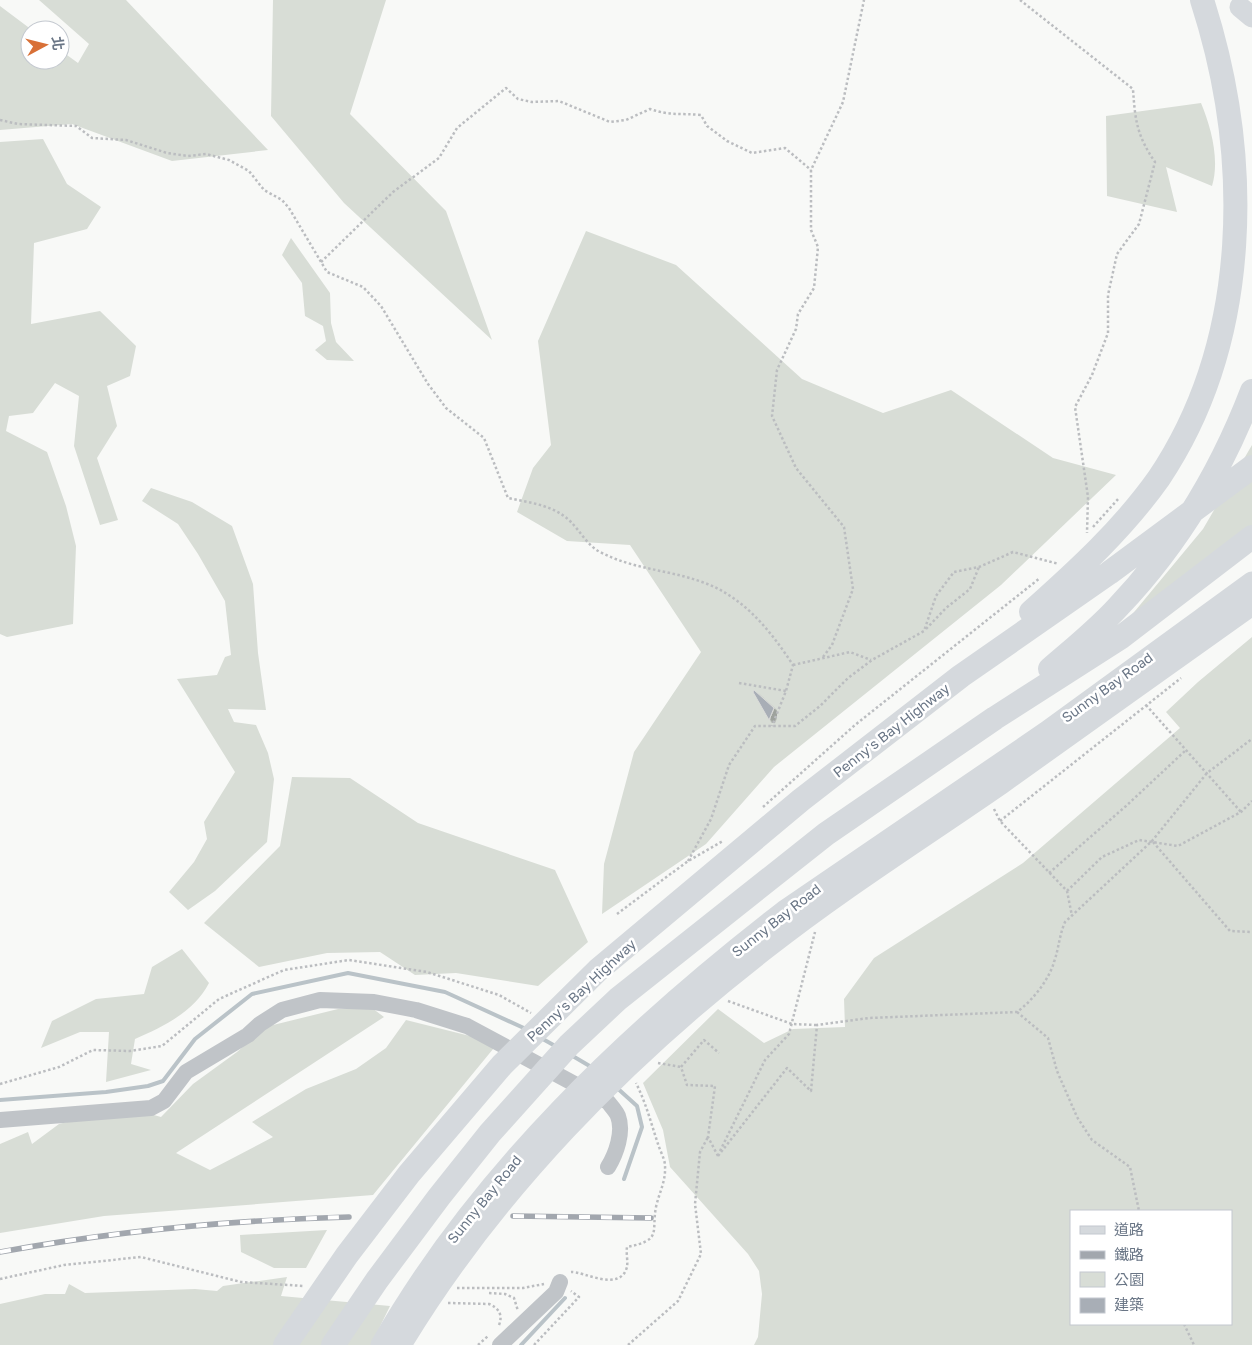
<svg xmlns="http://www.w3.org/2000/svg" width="1252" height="1345" viewBox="0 0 1252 1345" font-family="'Golos Text','Noto Sans TC',sans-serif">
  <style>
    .green { fill: #d8ddd6; fill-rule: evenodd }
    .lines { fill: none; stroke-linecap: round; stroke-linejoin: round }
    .stream { stroke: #bac3c8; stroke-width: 4 }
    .building { fill: #a8aeb6; stroke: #dadbd9; filter: url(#shadow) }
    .path { stroke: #bbbdc0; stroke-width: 2.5; stroke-dasharray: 2.5 2.5; stroke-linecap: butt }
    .minor { stroke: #c0c4c8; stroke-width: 16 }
    .major { stroke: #d5d9dd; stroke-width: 21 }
    .highway { stroke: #d5d9dd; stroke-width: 24 }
    .rail-casing { stroke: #a2a7ae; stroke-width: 5.5 }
    .rail { stroke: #fff; stroke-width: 4; stroke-dasharray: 11; stroke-linecap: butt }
    .labels { text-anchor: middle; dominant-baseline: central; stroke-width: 5; stroke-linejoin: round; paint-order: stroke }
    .street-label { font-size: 14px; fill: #6a7686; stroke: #fff }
  </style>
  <defs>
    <filter id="shadow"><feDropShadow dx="4.5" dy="4.5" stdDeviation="0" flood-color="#0004"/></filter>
  </defs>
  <rect width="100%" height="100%" fill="#f8f9f7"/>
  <path class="green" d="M 39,0 L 126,0 L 268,150 L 172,161 L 72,124 L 0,130 L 0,6 L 32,30 L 30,30 L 30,60 L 60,60 L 60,50 L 78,63 L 89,44 Z
    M 273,0 L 386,0 L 350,114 L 446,211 L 492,340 L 344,203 L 271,116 Z
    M 1201,103 C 1211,127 1220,160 1212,186 L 1166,167 L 1177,212 L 1107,196 L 1106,116 Z
    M 43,139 L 67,184 L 101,207 L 87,229 L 34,243 L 31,324 L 100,311 L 136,346 L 130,376 L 107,386 L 117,426 L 97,458 L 118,520 L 100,525 L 74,446 L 79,396 L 55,383 L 33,413 L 9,416 L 6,431 L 47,452 L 66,506 L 76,546 L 73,624 L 7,637 L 0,634 L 0,142 Z
    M 586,231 L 676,265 L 802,379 L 883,413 L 951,390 L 1053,458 L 1116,475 L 1001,585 L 774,767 L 706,844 L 602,914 L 604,864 L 634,752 L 701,652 L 630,545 L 567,541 L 517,512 L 533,468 L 551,445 L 538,341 Z
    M 291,238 L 330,293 L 331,323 L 336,342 L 354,361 L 327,360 L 315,350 L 326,341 L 323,326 L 305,316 L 302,283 L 282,255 Z
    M 1252,445 L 1252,526 L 1130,617 L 1203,529 Z
    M 151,488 L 192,502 L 232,526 L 253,584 L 258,653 L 266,710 L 228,709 L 234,722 L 256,725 L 268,753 L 274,779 L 267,842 L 215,891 L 188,910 L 169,892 L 194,862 L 207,839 L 204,822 L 235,772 L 177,679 L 217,675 L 225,657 L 231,655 L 225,601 L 198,554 L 178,524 L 142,501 Z
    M 1252,637 L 1252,1345 L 754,1345 L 758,1337 L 762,1294 L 759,1271 L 748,1254 L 670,1167 L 663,1130 L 643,1083 L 718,1009 L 764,1043 L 793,1029 L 845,1027 L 844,999 L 874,958 L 1023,863 L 1180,728 L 1166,712 L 1198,682 ZM 1231,1211 L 1231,1324 L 1071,1324 L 1071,1211 Z
    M 292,777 L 350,778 L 418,823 L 555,870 L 588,942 L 538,986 L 456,973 L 415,975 L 380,952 L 327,953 L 259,967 L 204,923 L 280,846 Z
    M 182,949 L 209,983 C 195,1011 163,1027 135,1039 L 131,1064 L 151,1070 L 106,1082 L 109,1032 L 80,1032 L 41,1048 L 52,1021 L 96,999 L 144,994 L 152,967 Z
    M 372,1008 L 384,1017 L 176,1153 L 210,1170 L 273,1137 L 252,1122 L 306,1089 L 356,1069 L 386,1048 L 406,1020 L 498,1043 L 373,1195 L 104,1216 L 0,1233 L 0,1144 L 28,1132 L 32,1144 L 59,1124 L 91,1116 L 143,1112 L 161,1117 L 193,1084 L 237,1052 L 265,1027 L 338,1009 Z
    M 327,1230 L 306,1268 L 274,1268 L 241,1252 L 240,1235 Z
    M 287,1277 L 281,1296 L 390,1306 L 371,1345 L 0,1345 L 0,1304 L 45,1294 L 65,1294 L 69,1284 L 85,1293 L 195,1289 L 217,1291 L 223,1286 Z"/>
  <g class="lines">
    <path class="stream" d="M 541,1038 L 557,1047
      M 571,1055 L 593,1068
      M 616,1087 L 637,1106 L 642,1127 L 624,1179
      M 0,1100 L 106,1092 L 148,1086 L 163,1081 L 195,1039 L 252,994 L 348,973 L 445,992 L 526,1029
      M 521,1345 L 565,1298"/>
  </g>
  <path class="building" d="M 754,690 L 774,708 L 769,720 L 753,692 Z"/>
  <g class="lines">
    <path class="path" d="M 1020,0 L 1133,89 C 1135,120 1137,136 1155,162 L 1139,224 L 1117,254 L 1108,295 L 1108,333 L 1092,375 L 1075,407 L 1088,497 L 1087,533
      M 0,120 L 18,124 L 76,126 L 92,138 L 126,140 L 167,153 L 188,156 L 206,154 L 229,160 L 249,171 L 264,190 L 282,200 L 289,208 L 327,272 L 363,287 L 381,306 L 428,384 L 446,408 L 484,438 L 508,498 C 531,503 554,505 571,522 C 580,531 588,546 600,552 C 635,570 666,569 702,582 C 743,596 770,630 793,665 L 786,691 L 772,726
      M 321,262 L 393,192 L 439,158 L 457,128 L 506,88 L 518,99 L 532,102 L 559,101 L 610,122 L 626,120 L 650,109 C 670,116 681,113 701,115 L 707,126 L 727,141 L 752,153 L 785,148 L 811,170
      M 1093,527 L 1119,498
      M 926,629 L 946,608 L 970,589 L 979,567
      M 823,657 L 832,645 L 853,589 L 844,527 L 796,468 L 772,416 L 777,370 L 796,329 L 798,314 L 814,288 L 818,247 L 811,230 L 811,170 L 843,102 L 864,0
      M 793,665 L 850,652 L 871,660
      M 739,683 L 786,691
      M 1146,705 L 1241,812
      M 763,807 L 855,725 L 1040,578
      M 994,809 L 1000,821 L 1067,891 L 1072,916
      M 1000,821 L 1181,678
      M 1153,842 L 1230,931 L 1252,932
      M 688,861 L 711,819 L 729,765 L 755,726 L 795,726 L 820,706 L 848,678 L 872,660 L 924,631 L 936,596 L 954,572 L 979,567 L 1013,552 L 1059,564
      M 1049,873 L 1126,806 L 1186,750
      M 1067,891 L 1102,857 L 1139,840 L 1178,846 L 1241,812 L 1252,801
      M 617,914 L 688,861 L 723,841
      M 728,1001 L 792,1024 L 817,1025
      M 1017,1012 L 1048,1038 L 1057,1071 L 1077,1117 L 1092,1140 L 1130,1167 L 1139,1211
      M 658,1063 L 681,1067
      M 0,1084 L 59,1067 L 93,1050 L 130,1051 L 162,1046 L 219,999 L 284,970 L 349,960 L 427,972 L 499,995 L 531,1013
      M 720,1151 L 765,1060 L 789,1034 L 815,932
      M 718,1156 L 787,1068 L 811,1091 L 817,1025 L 869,1018 L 1017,1012 C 1032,1001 1049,980 1054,962 C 1059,948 1059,936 1065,922 L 1152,841 L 1207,773 L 1252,739
      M 718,1156 L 708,1137 L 715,1086 L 687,1085 L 681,1067 L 704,1040 L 719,1053
      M 571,1272 C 583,1271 620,1293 627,1267 C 628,1261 626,1253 627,1247 C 663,1240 651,1232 656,1207 C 659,1193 666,1181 665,1166 C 665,1159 660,1151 658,1144 C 651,1123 646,1103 636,1083
      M 0,1279 L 64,1265 L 141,1257 L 241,1282 L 304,1286
      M 457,1288 L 523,1288 L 544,1284
      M 489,1293 L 505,1294 L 514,1298 L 518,1311
      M 448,1303 L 489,1304 C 499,1308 503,1315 499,1325
      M 1184,1324 L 1194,1345
      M 478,1345 L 488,1336
      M 534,1345 L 579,1297 L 571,1291
      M 628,1345 L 678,1301 L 701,1254 L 695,1204 L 700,1152 L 708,1137"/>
    <path class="minor" d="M 0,1120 L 151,1108 L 164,1101 L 186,1072 L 248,1035 L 260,1024 L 282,1010 L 320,1000 L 374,1002 L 416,1010 L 467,1026 L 608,1102 C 611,1106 616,1111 618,1116 C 624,1132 616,1154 608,1167
      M 500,1345 L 556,1292 L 560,1282"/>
    <path class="major" d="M 1240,7 L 1252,17
      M 381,1345 C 479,1173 629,1031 784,911 L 1046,732 L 1252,582
      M 401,1345 C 494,1191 626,1057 767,948 C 842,889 923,838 1001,784 C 1085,725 1168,664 1252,605"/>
    <path class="highway" d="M 1031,612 C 1077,571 1123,529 1159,478 C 1252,339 1252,155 1202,0
      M 1050,669 C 1073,649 1097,630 1118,607 C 1178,544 1221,472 1252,391
      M 285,1345 L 347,1255 L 409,1174 L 502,1065 L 598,970 L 801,800 L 961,676 L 1109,573 L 1252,467
      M 333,1345 L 377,1280 L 439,1197 L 490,1133 L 569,1045 L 618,999 L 826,834 L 995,718 L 1120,638 L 1252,537"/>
    <g class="rail-casing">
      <path id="rail" d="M 513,1216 L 651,1218
        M 0,1252 C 116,1231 231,1220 349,1217"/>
    </g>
    <use href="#rail" class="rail"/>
  </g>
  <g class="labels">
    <g class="street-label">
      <text transform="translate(1107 687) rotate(-36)">Sunny Bay Road</text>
      <text transform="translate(891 730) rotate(-38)">Penny's Bay Highway</text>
      <text transform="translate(776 920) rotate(-38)">Sunny Bay Road</text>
      <text transform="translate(581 990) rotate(-43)">Penny's Bay Highway</text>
      <text transform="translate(484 1199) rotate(-51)">Sunny Bay Road</text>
    </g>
  </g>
  <rect x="1070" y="1210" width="162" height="115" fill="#ffffff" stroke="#c3c8cf"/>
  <rect x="1080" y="1226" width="25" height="8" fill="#d5d9dd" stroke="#c3c8cf"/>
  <text x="1114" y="1235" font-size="15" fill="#6a7686">道路</text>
  <rect x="1080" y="1251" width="25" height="8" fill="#a2a7ae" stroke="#c3c8cf"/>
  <text x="1114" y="1260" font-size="15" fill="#6a7686">鐵路</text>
  <rect x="1080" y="1272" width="25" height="15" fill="#d8ddd6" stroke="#c3c8cf"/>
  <text x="1114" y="1285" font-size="15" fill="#6a7686">公園</text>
  <rect x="1080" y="1298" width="25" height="15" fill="#a8aeb6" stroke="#c3c8cf"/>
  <text x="1114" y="1310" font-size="15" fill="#6a7686">建築</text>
  <g transform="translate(45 45) rotate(83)"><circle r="24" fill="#ffffff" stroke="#c3c8cf"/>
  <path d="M0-4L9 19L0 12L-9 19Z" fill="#d87037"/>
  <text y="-8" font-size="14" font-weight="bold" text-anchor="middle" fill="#6a7686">北</text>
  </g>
</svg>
